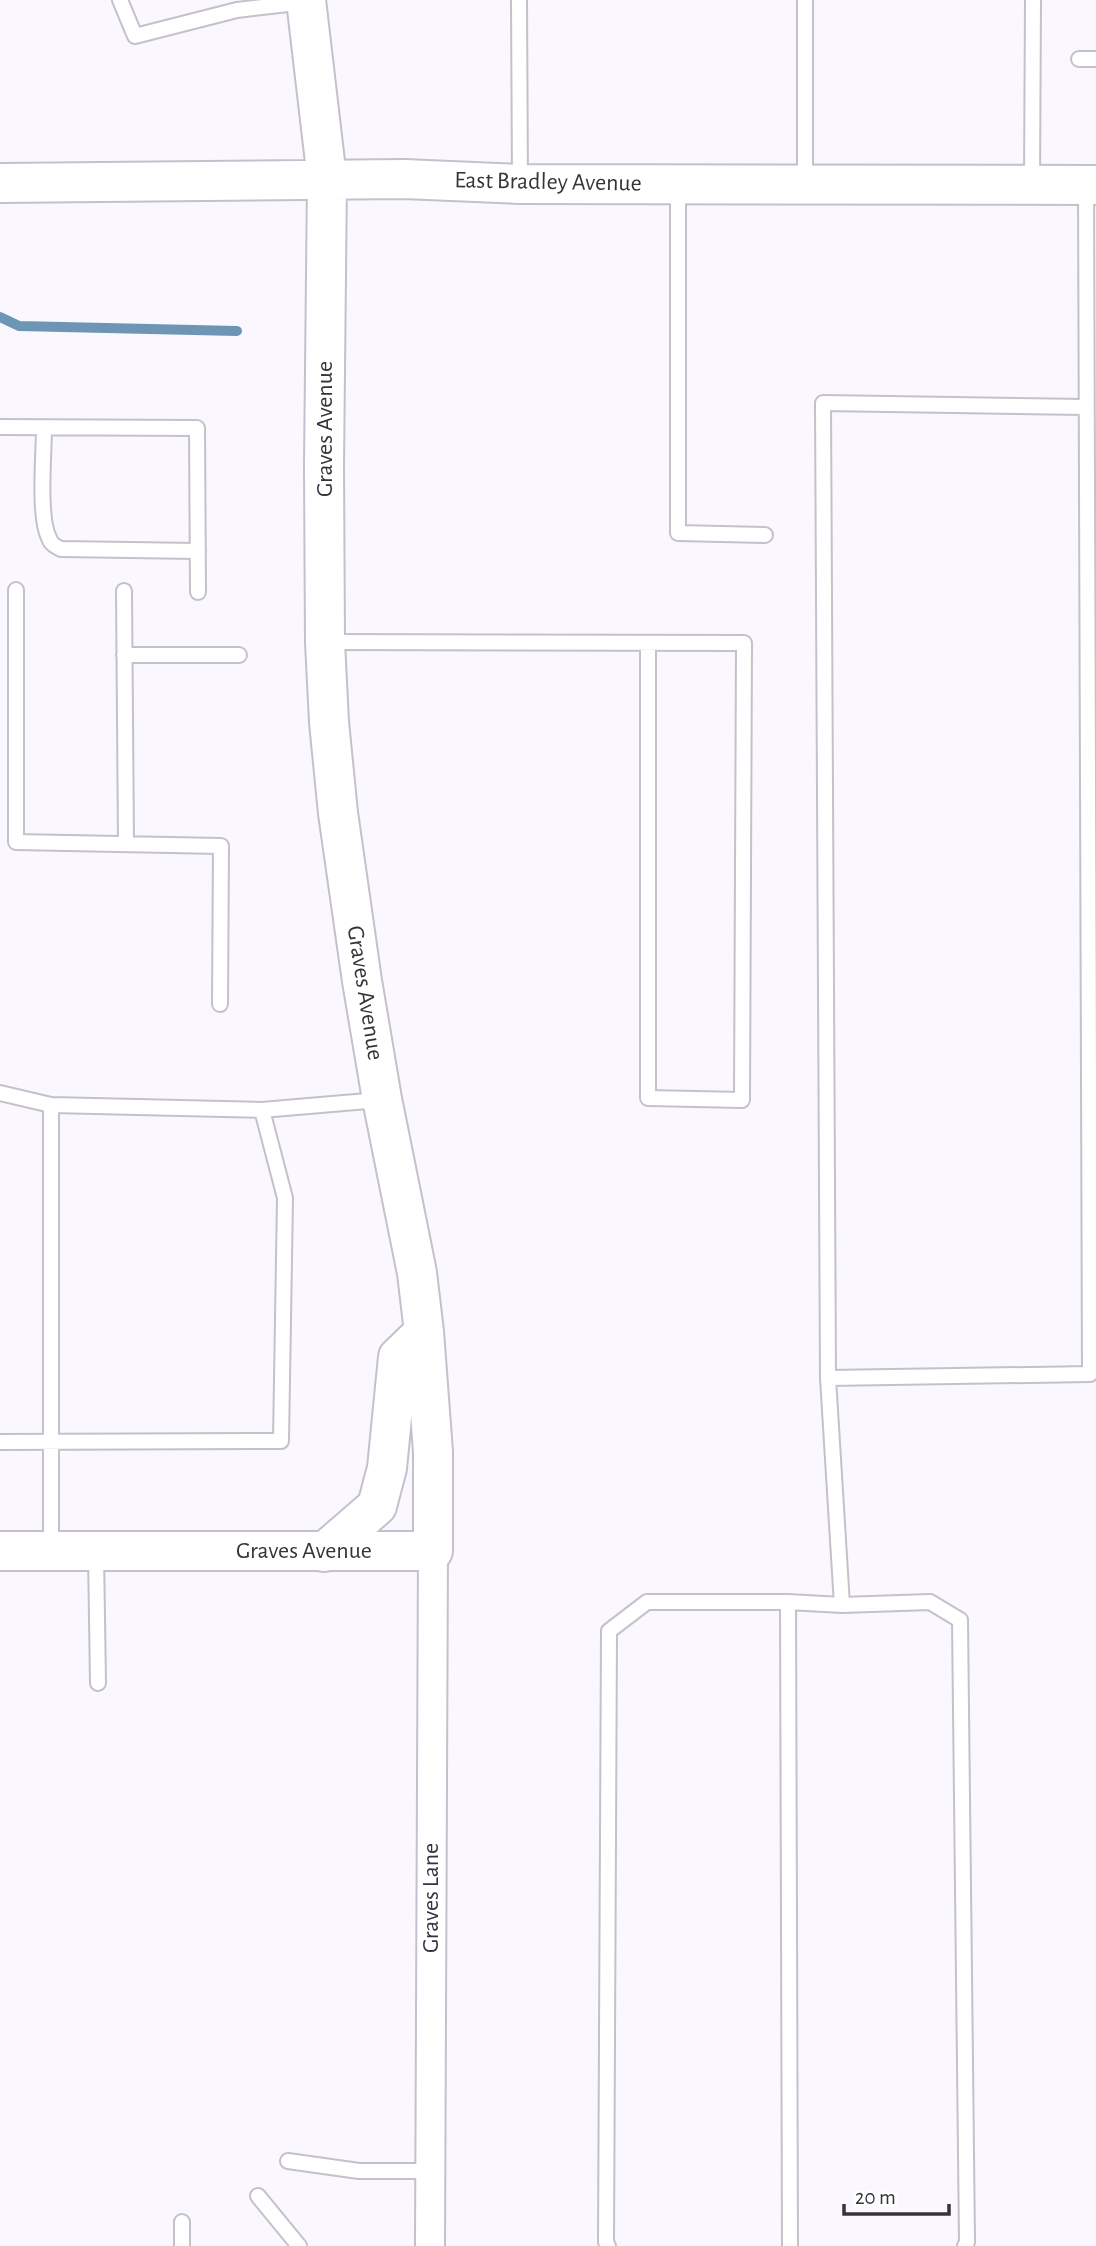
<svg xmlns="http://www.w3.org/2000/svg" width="1096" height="2246" viewBox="0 0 1096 2246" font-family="'Alegreya Sans',sans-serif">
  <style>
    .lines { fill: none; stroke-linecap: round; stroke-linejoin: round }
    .stream { stroke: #6d96b5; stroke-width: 10 }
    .service-casing { stroke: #c4c0cd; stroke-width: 18 }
    .minor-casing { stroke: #c4c0cd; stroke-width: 32 }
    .secondary-casing { stroke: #c4c0cd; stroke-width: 42 }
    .service { stroke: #fff; stroke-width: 14 }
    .minor { stroke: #fff; stroke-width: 28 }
    .secondary { stroke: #fff; stroke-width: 38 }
    .labels { text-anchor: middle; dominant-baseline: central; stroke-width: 5; stroke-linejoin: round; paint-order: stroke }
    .street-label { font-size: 24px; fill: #36343a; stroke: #fff }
  </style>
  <rect width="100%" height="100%" fill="#faf8fe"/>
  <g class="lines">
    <path class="stream" d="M 0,317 L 19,326 L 237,331"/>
    <g class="service-casing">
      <path id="service" d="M 120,0 L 135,36 L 237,10 L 305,2
        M 519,0 L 520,184
        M 805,0 L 805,184
        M 1079,59 L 1096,59
        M 1032,183 L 1033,0
        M 678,184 L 678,533 L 765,535
        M 0,427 L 197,428 L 198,592
        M 44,428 C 44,453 38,517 49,538 C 51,544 55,546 61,549 L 198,551
        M 16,590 L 16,842 L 221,846 L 220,1004
        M 124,591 L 126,844
        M 327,642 L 744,643 L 742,1100 L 648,1098 L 648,643
        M 124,655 L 239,655
        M 0,1093 L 51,1105 L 262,1110 L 285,1198 L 281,1441 L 0,1442
        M 51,1105 L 51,1548
        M 262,1110 L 379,1100
        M 828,1378 L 1090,1374 L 1086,186
        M 96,1553 L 98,1683
        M 788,1602 L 790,2246
        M 842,1605 L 828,1378 L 823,403 L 1086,407
        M 288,2161 L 359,2171 L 430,2171
        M 258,2196 L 299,2246
        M 182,2222 L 182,2246
        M 608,2246 L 606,2242 L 609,1631 L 647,1602 L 788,1602 L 842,1605 L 930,1602 L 960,1620 L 967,2242 L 965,2246"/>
    </g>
    <g class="minor-casing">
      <path id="minor" d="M 430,2246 L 433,1551"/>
    </g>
    <g class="secondary-casing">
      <path id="secondary" d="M 0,183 L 404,179 L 520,184 L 1096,185
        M 0,1551 L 433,1551 L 433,1452 L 424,1332 L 417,1273 L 382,1099 L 362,981 L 338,813 L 329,722 L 325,642 L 324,466 L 327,179 L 306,0
        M 324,1552 L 377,1506 L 387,1468 L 398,1357 L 424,1332"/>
    </g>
    <use href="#service" class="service"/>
    <use href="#minor" class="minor"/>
    <use href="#secondary" class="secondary"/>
  </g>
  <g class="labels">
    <g class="street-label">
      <text transform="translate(548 182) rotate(1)">East Bradley Avenue</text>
      <text transform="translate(325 429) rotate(-90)">Graves Avenue</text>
      <text transform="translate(365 993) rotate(81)">Graves Avenue</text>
      <text x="304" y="1551">Graves Avenue</text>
      <text transform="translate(431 1898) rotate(-90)">Graves Lane</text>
    </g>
  </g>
  <path d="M844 2204v10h105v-10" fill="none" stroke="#36343a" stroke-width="3.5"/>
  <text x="855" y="2204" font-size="21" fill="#36343a" stroke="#ffffff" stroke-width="5" paint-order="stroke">20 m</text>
</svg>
